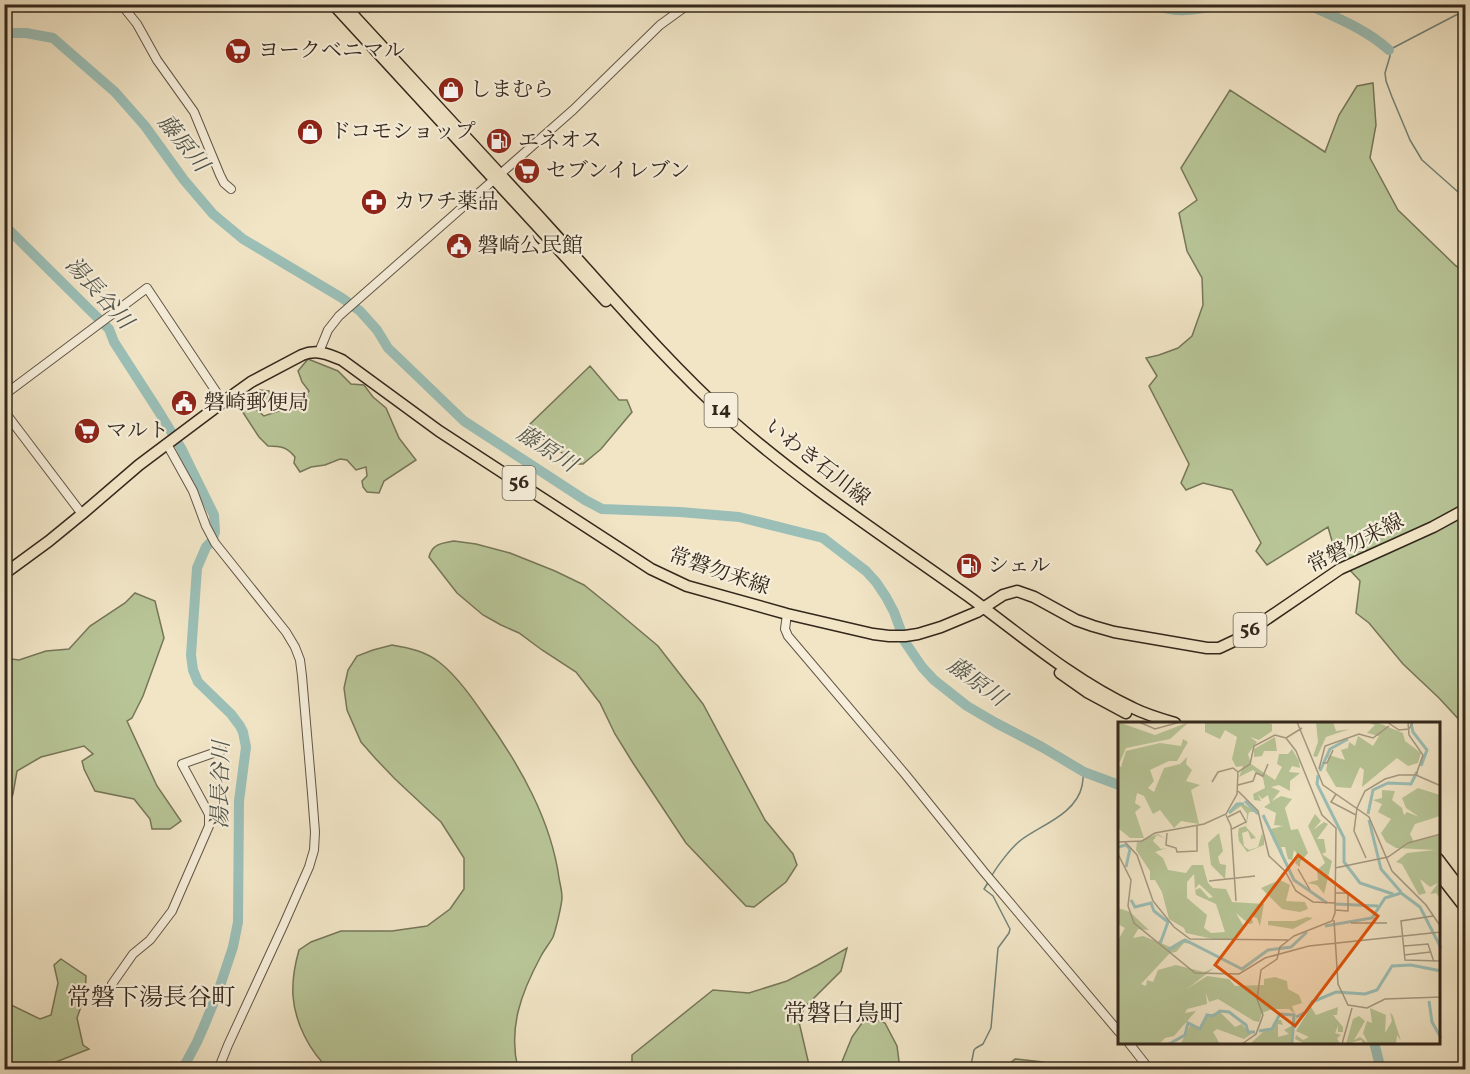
<svg xmlns="http://www.w3.org/2000/svg" width="1470" height="1074" viewBox="0 0 1470 1074" font-family="Vollkorn,'Noto Serif JP',serif">
  <style>
    .green { fill: #b8c597; stroke: #767659; stroke-width: 1.5 }
    .lines { fill: none; stroke-linecap: round; stroke-linejoin: round }
    .stream { stroke: #718279; stroke-width: 1.5 }
    .river { stroke: #9bbfb7; stroke-width: 10 }
    .tertiary-casing { stroke: #625646; stroke-width: 10 }
    .primary-casing { stroke: #33271b; stroke-width: 13 }
    .tertiary { stroke: #f6eeda; stroke-width: 8 }
    .primary { stroke: #f1e5c6; stroke-width: 10 }
    .labels { text-anchor: middle; dominant-baseline: central; stroke-width: 4.5; stroke-linejoin: round; paint-order: stroke }
    .shield { fill: #f6eeda; stroke: #6e6354; stroke-width: 1.5 }
    .shield-label { font-size: 20px; font-weight: bold; fill: #33271b }
    .poi-label { font-size: 21px; fill: #33271b; stroke: #f6eeda; text-anchor: start }
    .street-label { font-size: 21px; fill: #33271b; stroke: #f6eeda }
    .water-label { font-size: 22px; font-style: italic; fill: #52554a; stroke: #f6eeda }
    .quarter-label { font-size: 24px; fill: #33271b; stroke: #f6eeda }
    .inset-river { fill: none; stroke: #9bbfb7; stroke-width: 3 }
    .inset-road { fill: none; stroke: #a59982; stroke-width: 1.5 }
    .view { fill: #df560d; fill-opacity: 0.15; stroke: #df560d; stroke-width: 3 }
    .inset-edge { fill: none; stroke: #33271b; stroke-width: 3 }
  </style>
  <rect width="100%" height="100%" fill="#f1e5c6"/>
  <filter id="stains"><feTurbulence type="fractalNoise" baseFrequency=".00333" numOctaves="4"/><feColorMatrix values="0 0 0 0 .2 0 0 0 0 .09 0 0 0 0 .02 0 0 0 .5 -.17"/></filter>
  <radialGradient id="worn" r=".72"><stop offset=".6" stop-color="#630" stop-opacity="0"/><stop offset="1" stop-color="#630" stop-opacity=".3"/></radialGradient>
  <path class="green" d="M 1373,83 L 1376,125 L 1370,158 L 1398,210 L 1456,266 L 1465,270 L 1465,726 L 1439,698 L 1403,664 L 1369,623 L 1356,613 L 1360,581 L 1336,555 L 1328,527 L 1267,565 L 1256,551 L 1261,543 L 1232,490 L 1203,483 L 1186,490 L 1181,483 L 1189,464 L 1149,386 L 1157,376 L 1146,358 L 1159,355 L 1178,348 L 1192,336 L 1203,305 L 1202,278 L 1187,251 L 1179,213 L 1197,200 L 1181,168 L 1230,90 L 1325,152 L 1339,115 L 1357,86 Z
    M 308,359 L 338,371 L 351,384 L 364,385 L 373,397 L 386,408 L 399,438 L 416,460 L 384,481 L 379,493 L 367,492 L 363,487 L 362,481 L 367,476 L 366,467 L 356,470 L 347,460 L 340,459 L 325,465 L 311,467 L 300,472 L 294,463 L 295,457 C 287,447 281,446 268,446 L 259,437 L 242,411 L 242,401 L 260,390 L 269,391 L 271,400 L 257,410 L 264,416 L 291,407 L 292,402 L 303,399 L 309,391 L 302,382 L 298,371 Z
    M 590,366 L 619,400 L 627,400 L 632,412 L 601,449 L 583,464 L 577,464 L 527,427 Z
    M 454,541 L 476,544 L 510,553 L 555,571 L 584,585 L 614,609 L 658,646 L 703,704 L 765,820 L 793,854 L 797,865 L 786,882 L 754,907 L 746,906 L 686,843 L 633,763 L 615,734 L 600,703 L 576,672 L 542,650 L 519,633 L 501,625 L 483,615 L 457,593 L 429,557 C 432,544 442,543 454,541 Z
    M 135,593 L 155,601 L 164,638 L 143,696 L 132,718 L 127,721 L 157,786 L 181,821 L 170,829 L 152,829 L 150,819 L 134,799 L 95,791 L 84,769 L 82,761 L 93,754 L 84,746 L 41,757 L 17,771 L 13,794 L 5,811 L 5,658 L 19,660 L 46,651 L 69,649 L 90,626 L 125,603 Z
    M 392,645 C 409,648 425,651 439,662 C 457,676 473,699 486,718 C 520,766 551,820 559,878 C 560,884 562,891 562,897 C 562,904 556,929 553,937 C 550,943 544,950 541,956 C 521,993 508,1028 518,1069 L 329,1069 C 310,1052 295,1023 293,996 C 292,980 295,964 299,950 L 311,942 L 341,931 L 392,931 L 427,926 L 450,909 L 464,889 L 464,858 L 441,822 L 395,779 L 375,758 L 361,742 L 347,710 L 344,688 L 348,670 L 357,656 L 373,650 Z
    M 847,948 L 841,971 L 804,1008 L 799,1022 L 810,1069 L 652,1070 L 632,1067 L 632,1055 L 713,990 L 749,993 L 787,981 L 818,965 Z
    M 61,959 L 86,976 L 85,995 L 77,1018 L 83,1045 L 89,1049 L 38,1069 L 5,1069 L 5,1002 L 40,1019 L 51,1015 L 58,983 L 54,965 Z
    M 867,1016 L 885,1023 L 897,1046 L 900,1069 L 839,1069 L 852,1037 Z
    M 1015,1059 L 1043,1062 L 1052,1069 L 1003,1069 Z"/>
  <g class="lines">
    <path class="stream" d="M 1466,12 L 1456,15 L 1389,50 L 1390,56 L 1385,73 L 1386,81 L 1392,97 L 1410,140 L 1422,160 L 1466,199
      M 991,877 C 997,866 1011,848 1021,840 C 1041,825 1076,814 1082,786 C 1083,781 1083,776 1084,772
      M 970,1070 L 974,1050 L 976,1048 L 983,1044 L 991,1028 L 998,948 L 1009,933 L 1010,929 L 993,896 L 984,889 L 989,881"/>
    <path class="river" d="M 1152,4 C 1176,15 1200,9 1224,4
      M 1307,4 C 1335,17 1366,29 1389,50
      M 4,33 L 26,33 L 53,38 L 115,92 L 145,126 L 184,180 L 213,214 L 243,239 L 342,298 L 360,311 L 377,330 L 388,348 L 464,421 L 585,500 L 602,509 L 680,512 L 739,517 L 823,538 L 866,571 L 876,582 L 886,597 L 894,612 L 905,642 L 922,667 L 934,680 L 967,706 L 996,723 L 1042,747 L 1084,772 L 1119,785
      M 4,225 L 109,329 L 114,342 L 161,415 L 181,448 L 214,515 L 215,532 L 212,541 L 206,547 L 197,568 L 191,655 L 193,670 L 198,682 L 231,714 L 240,726 L 243,732 L 246,747 L 239,801 L 238,922 L 233,947 L 218,992 L 204,1026 L 197,1042 L 182,1070
      M 1374,1042 L 1381,1070"/>
    <g class="tertiary-casing">
      <path id="tertiary" d="M 121,4 L 137,24 L 157,60 L 194,112 L 220,175 L 224,183 L 231,189
        M 319,352 L 328,330 L 339,316 L 573,110 L 660,25 L 689,4
        M 4,395 L 147,288 L 223,402
        M 4,411 L 82,514
        M 167,444 L 193,491 L 206,526 L 215,543 L 286,632 L 295,647 L 300,660 L 302,676 L 312,793 L 315,832 L 314,850 L 309,867 L 283,926 L 228,1045 L 218,1070
        M 787,614 L 785,629 L 788,636 L 905,774 L 984,872 L 1119,1032
        M 112,984 L 133,954 L 150,940 L 172,911 L 209,826 L 209,814 L 182,764 L 222,750
        M 1128,1042 L 1150,1070"/>
    </g>
    <g class="primary-casing">
      <path id="primary" d="M 333,4 L 606,301
        M 343,4 C 414,81 485,157 555,234 C 612,297 668,363 731,420 C 805,485 888,539 968,596 C 1021,635 1073,680 1133,708 C 1147,715 1161,719 1175,723
        M 4,574 L 49,541 L 82,514 L 139,465 L 223,402 L 251,382 L 302,355 C 316,349 328,354 342,360 L 439,431 L 625,552 L 651,569 L 687,586 L 787,614 L 873,634 L 889,636 L 905,636 L 918,634 L 941,627 L 977,612 L 1003,595 L 1017,591 L 1034,597 L 1076,620 L 1093,626 L 1114,632 L 1207,648 L 1219,648 L 1236,640 L 1340,569 L 1433,527 L 1466,509
        M 1060,673 L 1087,692 L 1126,713
        M 1438,859 L 1466,896
        M 1438,873 L 1466,909"/>
    </g>
    <use href="#tertiary" class="tertiary"/>
    <use href="#primary" class="primary"/>
  </g>
  <defs>
    <g id="supermarket-disc" transform="scale(1.35)"><circle r="9.5" fill="#8f2418" stroke="#f6eeda"/><path d="M-6-5.5h2.5l.6 2H6L4.5 2H-2.5L-4.4-4H-6ZM-1.5 3.2a1.3 1.3 0 1 0 .1 0ZM3 3.2a1.3 1.3 0 1 0 .1 0Z" fill="#fff"/></g>
    <g id="shop-disc" transform="scale(1.35)"><circle r="9.5" fill="#8f2418" stroke="#f6eeda"/><path d="M-5-2.5h2.3a2.7 3.5 0 0 1 5.4 0H5L5.5 6h-11ZM-1.5-2.5h3a1.5 2.3 0 0 0-3 0Z" fill="#fff"/></g>
    <g id="fuel-disc" transform="scale(1.35)"><circle r="9.5" fill="#8f2418" stroke="#f6eeda"/><path d="M-5.5-6h7V0h2V4h1.3V-2.5L3-4.5l.8-.8L6-3V5H2.5V1h-1V6h-7ZM-4.2-4.7v3.2H.2V-4.7Z" fill="#fff"/></g>
    <g id="pharmacy-disc" transform="scale(1.35)"><circle r="9.5" fill="#8f2418" stroke="#f6eeda"/><path d="M-2-6h4v4h4v4h-4v4h-4v-4h-4v-4h4Z" fill="#fff"/></g>
    <g id="civic-disc" transform="scale(1.35)"><circle r="9.5" fill="#8f2418" stroke="#f6eeda"/><path d="M-.6-6.5H3V-4.5H.6V-3L4-1V1h2V6H-6V1h2V-1L-.6-3ZM-1.2 2.5V6h2.4V2.5Z" fill="#fff"/></g>
  </defs>
  <g fill-rule="evenodd">
    <use href="#supermarket-disc" x="238" y="51"/>
    <use href="#shop-disc" x="451" y="90"/>
    <use href="#shop-disc" x="310" y="132"/>
    <use href="#fuel-disc" x="499" y="141"/>
    <use href="#supermarket-disc" x="527" y="171"/>
    <use href="#pharmacy-disc" x="374" y="202"/>
    <use href="#civic-disc" x="459" y="246"/>
    <use href="#civic-disc" x="184" y="403"/>
    <use href="#supermarket-disc" x="87" y="431"/>
    <use href="#fuel-disc" x="969" y="566"/>
  </g>
  <g class="labels">
    <g class="shield">
      <rect x="704.5" y="393" width="33" height="34" rx="4.5"/>
      <rect x="502.5" y="466" width="33" height="34" rx="4.5"/>
      <rect x="1233.5" y="613" width="33" height="34" rx="4.5"/>
    </g>
    <g class="shield-label">
      <text x="721" y="410">14</text>
      <text x="519" y="483">56</text>
      <text x="1250" y="630">56</text>
    </g>
    <g class="poi-label">
      <text x="258" y="51">ヨークベニマル</text>
      <text x="470" y="90">しまむら</text>
      <text x="330" y="132">ドコモショップ</text>
      <text x="518" y="141">エネオス</text>
      <text x="546" y="171">セブンイレブン</text>
      <text x="394" y="202">カワチ薬品</text>
      <text x="478" y="246">磐崎公民館</text>
      <text x="204" y="403">磐崎郵便局</text>
      <text x="106" y="431">マルト</text>
      <text x="988" y="566">シェル</text>
    </g>
    <g class="street-label">
      <text transform="translate(817 463) rotate(38)">いわき石川線</text>
      <text transform="translate(1356 544) rotate(-27)">常磐勿来線</text>
      <text transform="translate(719 572) rotate(19)">常磐勿来線</text>
    </g>
    <g class="water-label">
      <text transform="translate(182 144) rotate(51)">藤原川</text>
      <text transform="translate(98 294) rotate(48)">湯長谷川</text>
      <text transform="translate(546 450) rotate(33)">藤原川</text>
      <text transform="translate(976 683) rotate(36)">藤原川</text>
      <text transform="translate(222 785) rotate(-89)">湯長谷川</text>
    </g>
    <g class="quarter-label">
      <text x="151" y="999">常磐下湯長谷町</text>
      <text x="843" y="1015">常磐白鳥町</text>
    </g>
  </g>
  <g transform="translate(1118 722)">
    <rect width="322" height="322" fill="#f1e5c6"/>
    <path d="M 0,0 L 37,13 L 71,0 L 52,17 L 8,26 L 0,44 ZM 145,0 L 154,2 L 154,9 L 141,18 L 132,15 L 139,20 L 130,32 L 133,42 L 157,58 L 164,45 L 159,42 L 161,32 L 170,32 L 174,27 L 181,39 L 182,46 L 174,44 L 171,50 L 182,51 L 172,59 L 172,69 L 161,63 L 153,65 L 162,69 L 154,79 L 163,74 L 174,77 L 167,86 L 173,108 L 180,107 L 190,131 L 182,140 L 182,145 L 177,141 L 180,133 L 176,128 L 174,138 L 170,137 L 167,125 L 163,125 L 166,133 L 155,118 L 153,107 L 165,104 L 156,103 L 158,91 L 146,85 L 152,81 L 150,73 L 144,77 L 140,72 L 143,79 L 136,78 L 135,72 L 147,66 L 145,56 L 135,48 L 121,55 L 125,44 L 118,45 L 114,37 L 119,15 L 107,8 L 102,17 L 87,10 L 87,1 ZM 198,0 L 215,0 L 218,9 L 232,7 L 208,15 L 199,35 L 195,34 L 200,20 ZM 248,0 L 258,0 L 285,11 L 287,19 L 303,31 L 300,41 L 290,44 L 279,36 L 244,65 L 246,48 L 242,45 L 233,66 L 218,65 L 208,48 L 211,33 L 227,38 L 223,28 L 230,26 L 231,20 L 237,24 L 240,14 L 255,24 L 261,14 L 249,11 L 257,3 ZM 157,15 L 159,29 L 146,29 L 144,34 L 136,35 L 136,27 ZM 65,17 L 70,20 L 59,39 L 51,39 L 32,48 L 36,59 L 30,66 L 36,70 L 46,46 L 62,42 L 69,35 L 68,42 L 74,48 L 68,59 L 82,63 L 73,68 L 81,102 L 63,99 L 56,106 L 42,88 L 35,92 L 26,74 L 19,71 L 17,81 L 23,85 L 17,90 L 26,116 L 12,116 L 0,106 L 0,44 L 3,45 L 8,29 L 42,21 L 63,24 ZM 300,66 L 322,73 L 322,94 L 297,102 L 292,112 L 296,120 L 322,113 L 322,176 L 318,171 L 312,172 L 320,161 L 312,165 L 302,157 L 308,171 L 301,173 L 284,142 L 278,140 L 289,131 L 317,128 L 278,126 L 268,120 L 263,111 L 273,97 L 260,90 L 264,82 L 255,78 L 264,76 L 264,68 L 277,69 L 274,78 L 284,86 L 286,93 L 289,90 L 301,95 L 288,86 L 284,76 ZM 122,80 L 139,90 L 131,90 L 128,105 L 138,116 L 133,117 L 130,109 L 124,111 L 126,124 L 131,128 L 140,125 L 144,111 L 146,117 L 146,123 L 129,130 L 121,119 L 120,112 L 121,106 L 128,104 L 129,92 L 123,84 L 112,92 L 111,90 ZM 197,92 L 203,99 L 195,108 L 206,100 L 210,102 L 199,117 L 206,117 L 208,130 L 204,132 L 214,139 L 206,172 L 199,163 L 189,161 L 200,158 L 199,148 L 207,141 L 190,104 ZM 101,111 L 105,129 L 100,135 L 102,142 L 108,143 L 107,157 L 93,143 L 90,121 ZM 40,112 L 48,117 L 39,113 L 35,119 L 43,127 L 49,126 L 37,130 L 45,136 L 50,148 L 68,151 L 74,143 L 85,143 L 90,161 L 95,166 L 108,167 L 114,180 L 146,182 L 142,204 L 139,196 L 133,194 L 135,201 L 131,202 L 118,191 L 125,203 L 124,210 L 115,217 L 95,217 L 68,211 L 66,206 L 51,197 L 44,170 L 37,158 L 32,158 L 32,149 L 18,128 L 19,120 ZM 76,152 L 77,167 L 81,162 L 95,175 L 91,176 L 82,166 L 77,168 L 78,173 L 98,182 L 107,210 L 93,211 L 86,206 L 89,193 L 69,176 L 69,160 ZM 162,158 L 172,163 L 168,179 L 187,180 L 190,187 L 182,190 L 164,187 L 143,166 ZM 0,186 L 12,190 L 31,208 L 20,207 L 15,216 L 25,214 L 40,220 L 44,215 L 43,221 L 52,225 L 65,217 L 77,222 L 66,221 L 58,230 L 52,231 L 23,262 L 28,264 L 29,258 L 35,260 L 40,248 L 58,243 L 86,250 L 96,246 L 69,267 L 89,254 L 111,257 L 117,264 L 146,263 L 146,257 L 157,255 L 169,259 L 170,267 L 181,273 L 184,281 L 174,284 L 177,292 L 171,287 L 154,287 L 144,291 L 141,300 L 136,299 L 100,277 L 91,280 L 88,271 L 89,282 L 69,287 L 67,291 L 78,289 L 56,314 L 47,316 L 41,322 L 0,322 L 0,218 L 7,206 L 0,202 ZM 189,195 L 195,196 L 175,207 L 150,203 L 150,199 L 177,199 ZM 193,285 L 198,293 L 220,285 L 219,293 L 215,293 L 225,305 L 225,310 L 220,310 L 220,304 L 217,311 L 223,313 L 219,316 L 222,322 L 187,322 L 177,317 L 178,313 L 185,318 L 191,315 L 178,309 ZM 252,286 L 268,293 L 267,311 L 274,299 L 272,290 L 275,294 L 283,319 L 279,313 L 278,322 L 245,322 L 243,318 L 228,322 L 235,297 L 241,294 L 247,299 L 236,318 L 242,315 L 250,321 L 245,311 L 249,299 L 254,301 ZM 102,290 L 117,305 L 124,302 L 131,311 L 136,310 L 126,317 L 99,307 L 95,310 L 102,322 L 54,322 L 63,321 L 73,302 L 80,307 L 90,293 ZM 158,298 L 163,298 L 165,303 L 160,302 L 160,315 L 171,312 L 166,308 L 175,303 L 173,322 L 132,322 L 145,310 L 155,306 Z" fill="#b8c597" fill-rule="evenodd"/>
    <path class="inset-river" d="M 293,1 L 295,10 L 309,28 L 303,44M 202,49 L 212,27 L 230,17M 200,53 L 199,62 L 226,116 L 226,140 L 242,161 L 275,172M 127,79 L 140,92M 111,91 L 119,82 L 126,82M 250,92 L 255,68 L 270,61 L 293,62 L 299,50M 145,93 L 176,158 L 209,181M 251,98 L 263,147 L 283,170M 0,125 L 8,123 L 12,127 L 8,145M 13,178 L 17,185 L 33,181 L 36,189 L 50,200 L 42,222M 217,182 L 260,184M 207,204 L 254,196 L 267,176 L 283,171 L 302,185 L 323,226M 50,228 L 67,218 L 124,247 L 150,228 L 173,225 L 189,210M 311,279 L 314,300 L 323,316M 178,295 L 188,290 L 194,280 L 218,270 L 247,272 L 259,268 L 274,244 L 293,243 L 323,249M 141,309 L 154,307 L 162,292 L 176,293 L 174,322M 51,322 L 67,313 L 70,301 L 82,307 L 89,293 L 95,294 L 102,289 L 111,290 L 128,303 L 130,310 L 137,310"/>
    <path class="inset-road" d="M 21,0 L 37,7 L 62,0M 179,0 L 205,63 L 251,95 L 274,149 L 308,183 L 323,205M 269,0 L 281,8 L 291,7 L 295,0M 290,0 L 291,13 L 305,33 L 298,53M 168,16 L 184,6M 205,41 L 209,41 L 215,28M 201,47 L 207,24 L 241,12 L 255,16 L 271,4M 94,60 L 100,50 L 115,46 L 120,50M 120,63 L 135,59 L 138,51 L 145,54 L 150,42M 120,69 L 140,89 L 151,134 L 167,149 L 178,169 L 195,180 L 217,181M 218,72 L 213,80 L 238,93M 108,93 L 113,104 L 118,179M 110,95 L 122,89 L 128,100 L 114,107M 49,111 L 48,123 L 58,126 L 59,130 L 79,129 L 79,104M 0,120 L 24,119 L 37,111 L 86,102 L 108,92 L 119,72 L 120,50 L 132,42 L 136,24 L 157,13 L 168,16M 7,120 L 19,133 L 35,179 L 56,205 L 72,217 L 170,218M 0,132 L 13,158 L 10,184 L 16,201 L 77,251 L 121,252 L 147,236 L 191,224 L 323,210M 248,136 L 236,109 L 239,86 L 247,69 L 267,57 L 281,53 L 298,53 L 323,64M 217,146 L 270,135 L 290,121 L 323,112M 180,147 L 192,168M 91,159 L 137,154M 217,171 L 230,171 L 230,189 L 217,188M 315,194 L 283,199 L 287,238 L 323,239M 216,198 L 220,262 L 230,283 L 249,286 L 267,277 L 323,275M 233,201 L 269,201M 286,224 L 310,222 L 316,240M 286,233 L 313,230M 124,322 L 138,312 L 145,293 L 139,277 L 143,248 L 159,237 L 162,225 L 176,214 L 214,199 L 217,191 L 218,106 L 204,93 L 178,29 L 168,16M 224,322 L 234,286"/>
    <path class="view" d="M 180,133 L 260,194 L 177,304 L 97,243 Z"/>
    <rect width="322" height="322" class="inset-edge"/>
  </g>
  <rect width="1470" height="1074" fill="none" stroke="#f1e5c6" stroke-width="24"/>
  <rect x="6" y="6" width="1458" height="1062" fill="none" stroke="#33271b" stroke-width="3"/>
  <rect x="12" y="12" width="1446" height="1050" fill="none" stroke="#33271b" stroke-width="1.5"/>
  <rect width="100%" height="100%" filter="url(#stains)"/>
  <rect width="100%" height="100%" fill="url(#worn)"/>
</svg>
